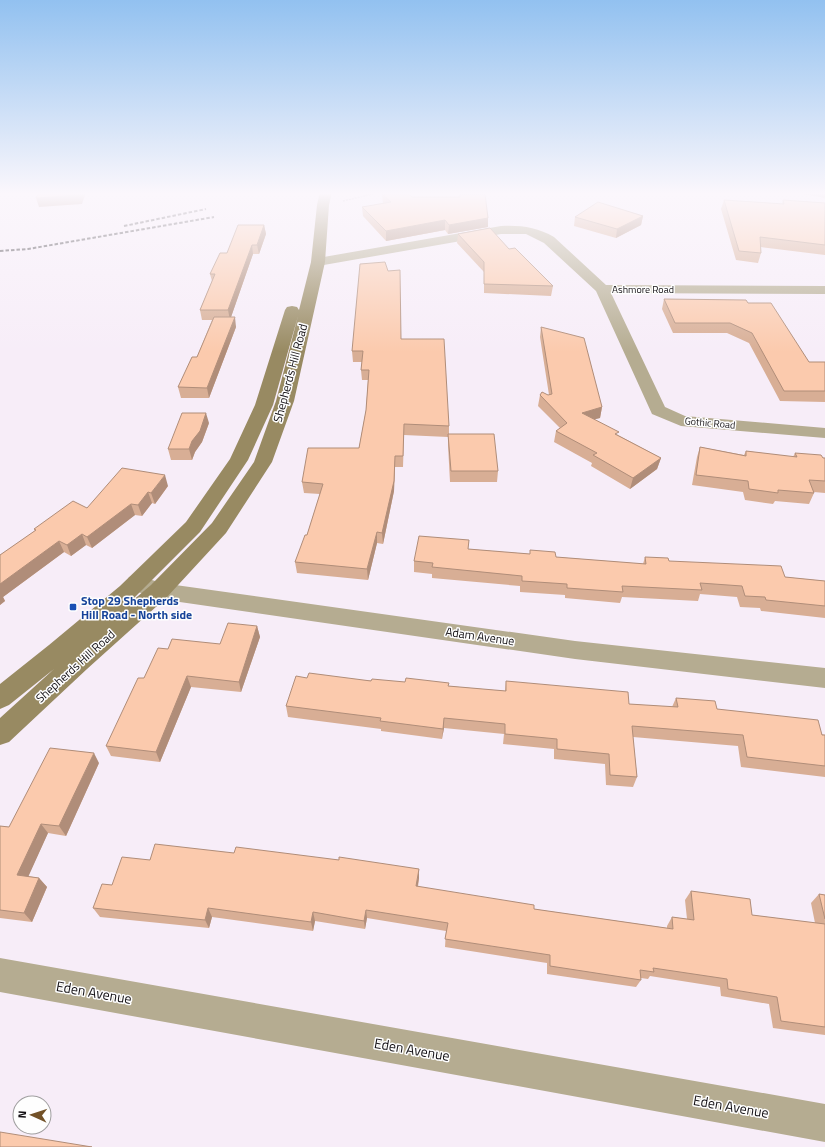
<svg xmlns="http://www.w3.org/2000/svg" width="825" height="1147" viewBox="0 0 825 1147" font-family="'Titillium Web',sans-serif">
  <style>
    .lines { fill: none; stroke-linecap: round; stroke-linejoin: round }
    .path { stroke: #9a939b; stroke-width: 1.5; stroke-dasharray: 2 1; stroke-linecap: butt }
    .minor { fill: #b5ac91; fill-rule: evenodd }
    .secondary { fill: #988a62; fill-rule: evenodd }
    .rail { stroke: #3f3b40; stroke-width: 2; stroke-dasharray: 3.5 2; stroke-linecap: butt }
    .wall { fill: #d8ae95 }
    .shaded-wall { fill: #b08d79 }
    .building { fill: #fbcaad; stroke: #b08d79 }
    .transit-dot { fill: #1a4fb4; stroke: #fefefe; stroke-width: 1.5 }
    .labels { text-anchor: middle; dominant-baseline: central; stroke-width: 3; stroke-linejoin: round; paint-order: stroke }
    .far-street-label { font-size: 10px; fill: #131014; stroke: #fefefe }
    .street-label { font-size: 12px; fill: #131014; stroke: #fefefe }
    .transit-label { font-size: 12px; font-weight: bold; fill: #164399; stroke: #fefefe; text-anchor: start }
    .near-street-label { font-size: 14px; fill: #131014; stroke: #fefefe }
  </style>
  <rect width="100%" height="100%" fill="#f7edf8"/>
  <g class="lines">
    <path class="path" d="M 343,201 L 381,192"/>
    <path class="minor" d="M 803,192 L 825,192 L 825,198 L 804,194 Z
      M 501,226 C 520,225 537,227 554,237 L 606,285 L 825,286 L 825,294 L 611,293 L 665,407 L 685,416 L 825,428 L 825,438 L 681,426 L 652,414 L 596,291 L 544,243 L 526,234 L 501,234 L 318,266 L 313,265 L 311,262 L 313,259 L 318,258 Z
      M 137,575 L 161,583 L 575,641 L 825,668 L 825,688 L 575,659 L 159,599 L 129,589 L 126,583 L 129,577 Z
      M 0,958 L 825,1104 L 825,1142 L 0,992 Z"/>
    <path class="secondary" d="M 320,192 L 332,192 L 329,205 L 325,262 L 294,401 L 272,462 L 226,533 L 167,597 L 87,669 L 9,742 L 0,745 L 0,718 L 54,669 L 9,705 L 0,709 L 0,684 L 49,645 L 120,586 L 186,522 L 230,459 L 255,405 L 285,310 L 287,307 L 292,306 L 297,307 L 299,310 L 311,262 L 317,205 ZM 298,316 L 276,401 L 254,462 L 212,523 L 151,585 L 125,607 L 200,532 L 248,460 L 273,405 Z"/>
    <path class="rail" d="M 124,226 L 206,209
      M 0,251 L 28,249 L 214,217"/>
  </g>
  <path class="wall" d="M 382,194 L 412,197 L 488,218 L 488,227 L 448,234 L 445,230 L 386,241 L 363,216 L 362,207 L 383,204 Z
    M 724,200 L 782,204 L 783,200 L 825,203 L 825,255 L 761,247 L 761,253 L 758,263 L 736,260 L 721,209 Z
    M 643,216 L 641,225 L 616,238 L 574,226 L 575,217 Z
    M 264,225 L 266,234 L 259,254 L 253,254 L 231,317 L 236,327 L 209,398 L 181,398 L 178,387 L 197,357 L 212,320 L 202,320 L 200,310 L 212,281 L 210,274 L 227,253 Z
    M 458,234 L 509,249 L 553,286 L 551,296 L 484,293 L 484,272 L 457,243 Z
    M 664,299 L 748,303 L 809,362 L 825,362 L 825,402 L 780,401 L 749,343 L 727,333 L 673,333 L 662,309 Z
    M 541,327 L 602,407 L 600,418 L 594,419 L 618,435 L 661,458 L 657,469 L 630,489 L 591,466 L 592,463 L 554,442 L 556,431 L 560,428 L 538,406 L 540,395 L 549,395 L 540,337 Z
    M 401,339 L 449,426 L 449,434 L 498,471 L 497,482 L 450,482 L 448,445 L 448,437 L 404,435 L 403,467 L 395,467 L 394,491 L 383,544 L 377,543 L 368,580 L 297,573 L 295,562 L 307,535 L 320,494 L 304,493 L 302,482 L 359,448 L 366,410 L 368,380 L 362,380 L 361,370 L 362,362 L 353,362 L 352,351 Z
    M 209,423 L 202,442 L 195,452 L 192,460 L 171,460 L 168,449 Z
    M 700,447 L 744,455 L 746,451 L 793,457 L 795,453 L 825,458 L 825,493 L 814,492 L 814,493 L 809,504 L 775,501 L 773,504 L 745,500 L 743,492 L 692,485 L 697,457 Z
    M 168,486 L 155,504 L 152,503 L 142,516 L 135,515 L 92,548 L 86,545 L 71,556 L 64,552 L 3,597 L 5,601 L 0,605 L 0,555 L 35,531 L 34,529 L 87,508 Z
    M 469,540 L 468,549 L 530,554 L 530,550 L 556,557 L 643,564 L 645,557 L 669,561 L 785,577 L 825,581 L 825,618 L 761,611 L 760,608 L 740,607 L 737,597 L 700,594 L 698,601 L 622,597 L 620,603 L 565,598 L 565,595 L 520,592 L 520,586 L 432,578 L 432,574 L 414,572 L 414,561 Z
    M 257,626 L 260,637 L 241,692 L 191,687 L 160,762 L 111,756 L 106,746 L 144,678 L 168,649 L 220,644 Z
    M 307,678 L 405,682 L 448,686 L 505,691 L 506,681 L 629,704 L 672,707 L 676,698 L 717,709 L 825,735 L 825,777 L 741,767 L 738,746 L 633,737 L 637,777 L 633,787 L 606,785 L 605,764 L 554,759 L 554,749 L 503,744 L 504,734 L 444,728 L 442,739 L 381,731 L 381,729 L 288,717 L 286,706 Z
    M 99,763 L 66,836 L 48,833 L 28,876 L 39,878 L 47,887 L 32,922 L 0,918 L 0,826 L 9,827 Z
    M 234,853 L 339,860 L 419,869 L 419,878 L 418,887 L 534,909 L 667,928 L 667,926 L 672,917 L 687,919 L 685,900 L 691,891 L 752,915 L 815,923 L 811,903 L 819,894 L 825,895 L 825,1035 L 773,1028 L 769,1004 L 721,996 L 720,987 L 650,976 L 648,979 L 641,978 L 641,980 L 636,987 L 547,974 L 547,963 L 445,947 L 446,931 L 367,918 L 365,929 L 315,921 L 313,931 L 212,917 L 209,928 L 100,917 L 93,908 L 112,885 L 150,860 Z"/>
  <path class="shaded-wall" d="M 80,192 L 86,192 L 82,204 L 39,207 L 36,198 Z
    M 643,216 L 641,225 L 616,238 L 617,229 Z
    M 488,218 L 488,227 L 448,234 L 449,225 Z
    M 445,220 L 445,230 L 386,241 L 386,231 Z
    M 264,225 L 266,234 L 259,254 L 257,245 Z
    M 252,245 L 253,254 L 230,320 L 228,310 Z
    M 235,317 L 236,327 L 209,398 L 207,388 Z
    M 602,407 L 600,418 L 580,423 L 582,413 Z
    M 206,413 L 209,423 L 202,442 L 195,452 L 192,460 L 189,449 L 192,441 Z
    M 395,456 L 394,491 L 383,544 L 382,533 Z
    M 661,458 L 657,469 L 630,489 L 633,478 Z
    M 165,475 L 168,486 L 155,504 L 151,493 Z
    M 148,492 L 152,503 L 142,516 L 138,505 Z
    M 131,504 L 135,515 L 92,548 L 87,537 Z
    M 377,532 L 377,543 L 368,580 L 367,569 Z
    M 82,534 L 86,545 L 71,556 L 67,545 Z
    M 59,541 L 64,552 L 3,597 L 5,601 L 0,605 L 0,584 Z
    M 257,626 L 260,637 L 241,692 L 239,682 Z
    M 187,676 L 191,687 L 160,762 L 156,752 Z
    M 444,718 L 444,728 L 442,739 L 443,729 Z
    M 94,753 L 99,763 L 66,836 L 59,826 Z
    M 41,824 L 48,833 L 25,884 L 17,875 Z
    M 419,869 L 419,878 L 416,895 L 416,886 Z
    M 39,878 L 47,887 L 32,922 L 24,913 Z
    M 208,908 L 212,917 L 209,928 L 205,920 Z
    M 366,910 L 367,918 L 365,929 L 364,921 Z
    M 313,912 L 315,921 L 313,931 L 311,922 Z"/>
  <path class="building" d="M 39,192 L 80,192 L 79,195 L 36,198 Z
    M 399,192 L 407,192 L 412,197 L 460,197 L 460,194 L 485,194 L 488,218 L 449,225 L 445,220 L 386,231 L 362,207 L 391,202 L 382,194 Z
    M 724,200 L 784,204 L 783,200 L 825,203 L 825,245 L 760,237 L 761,253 L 739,251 Z
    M 598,202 L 643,216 L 617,229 L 575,217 Z
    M 238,225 L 264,225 L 257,245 L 252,245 L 228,310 L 200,310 L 215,274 L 210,274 L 220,253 L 227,253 Z
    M 490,228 L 509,249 L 515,248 L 553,286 L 484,284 L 484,262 L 458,234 Z
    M 385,262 L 388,271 L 400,270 L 401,339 L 444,339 L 449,426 L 404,424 L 403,456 L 395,456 L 394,481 L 382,533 L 377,532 L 367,569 L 295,562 L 305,535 L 307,535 L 323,484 L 302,482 L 308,448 L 359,448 L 366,410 L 369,370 L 361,370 L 363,351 L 352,351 L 360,264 Z
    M 664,299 L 746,300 L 748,303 L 771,303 L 809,362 L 825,362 L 825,391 L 784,391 L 752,333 L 730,323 L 675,323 Z
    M 214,317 L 235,317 L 207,388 L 178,387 L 192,357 L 197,357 Z
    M 541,327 L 584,338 L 602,407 L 582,413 L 619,432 L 615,434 L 661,458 L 633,478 L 593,455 L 597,453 L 556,431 L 567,423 L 540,395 L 542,392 L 548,395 L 552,394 Z
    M 182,413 L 206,413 L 200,431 L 192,441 L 189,449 L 168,449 Z
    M 448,434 L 494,434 L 498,471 L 451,471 Z
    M 700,447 L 746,456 L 746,451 L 797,457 L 795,453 L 821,455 L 823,458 L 825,458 L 825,481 L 809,480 L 814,493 L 778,490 L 778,493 L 749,489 L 748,481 L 696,475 Z
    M 122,468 L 165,475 L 151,493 L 148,492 L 138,505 L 131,504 L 87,537 L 82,534 L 67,545 L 59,541 L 0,584 L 0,555 L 36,530 L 34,529 L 73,501 L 87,508 Z
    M 419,536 L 469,540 L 468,549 L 530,554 L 530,550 L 555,552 L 556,557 L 646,564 L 645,557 L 668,558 L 669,561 L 781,566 L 785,577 L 825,581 L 825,606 L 766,600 L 765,597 L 745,596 L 742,586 L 700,583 L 702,590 L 622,586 L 623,592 L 567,588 L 567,584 L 522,581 L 522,576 L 432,567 L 433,563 L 414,561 Z
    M 228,623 L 257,626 L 239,682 L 187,676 L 156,752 L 106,746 L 138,678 L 144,678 L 158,648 L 168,649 L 172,639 L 220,644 Z
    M 309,673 L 371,681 L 372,679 L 405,682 L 406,678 L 449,683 L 448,686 L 506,691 L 506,681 L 628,692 L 629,704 L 678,707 L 676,698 L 715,701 L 717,709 L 818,720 L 822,735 L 825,735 L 825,766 L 747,757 L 743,735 L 632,726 L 637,777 L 610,775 L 609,754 L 557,749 L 557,739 L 505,734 L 505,724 L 444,718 L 443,729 L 380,721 L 381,718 L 286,706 L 296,676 L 307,678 Z
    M 50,748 L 94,753 L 59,826 L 41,824 L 17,875 L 39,878 L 24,913 L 0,910 L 0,826 L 9,827 Z
    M 155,844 L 234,853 L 236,847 L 339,860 L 339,857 L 419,869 L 416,886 L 534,905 L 534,909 L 673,929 L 672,917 L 694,920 L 691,891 L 750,899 L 752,915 L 825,924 L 825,1027 L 781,1021 L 777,997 L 728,989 L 727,979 L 653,968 L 654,972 L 640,970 L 641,980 L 550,966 L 550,955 L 445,939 L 448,923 L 366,910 L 364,921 L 313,912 L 311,922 L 208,908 L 205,920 L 93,908 L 102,884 L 112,885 L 122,857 L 150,860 Z
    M 819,894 L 825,895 L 825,919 Z
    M 0,1132 L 92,1147 L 0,1147 Z"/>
  <linearGradient id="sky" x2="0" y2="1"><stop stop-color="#92c1f0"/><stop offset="0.55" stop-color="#fbf7fc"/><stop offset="1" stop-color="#fbf7fc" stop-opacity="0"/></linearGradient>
  <rect width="825" height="352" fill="url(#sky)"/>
  <rect class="transit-dot" x="69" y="603" width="8" height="8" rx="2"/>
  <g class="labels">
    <g class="far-street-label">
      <text x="643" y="289">Ashmore Road</text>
      <text transform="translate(710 423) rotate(5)">Gothic Road</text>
    </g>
    <g class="street-label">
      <text transform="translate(290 373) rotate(-75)">Shepherds Hill Road</text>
      <text transform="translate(480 636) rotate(8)">Adam Avenue</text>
      <text transform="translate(75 666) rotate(-42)">Shepherds Hill Road</text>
    </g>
    <g class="transit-label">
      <text x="81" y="600">Stop 29 Shepherds<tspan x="81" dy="14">Hill Road - North side</tspan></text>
    </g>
    <g class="near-street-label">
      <text transform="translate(94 992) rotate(10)">Eden Avenue</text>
      <text transform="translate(412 1049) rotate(10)">Eden Avenue</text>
      <text transform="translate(731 1106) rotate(10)">Eden Avenue</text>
    </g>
  </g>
  <g transform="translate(32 1115) rotate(273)"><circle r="19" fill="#fefefe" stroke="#a09fa0"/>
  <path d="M0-3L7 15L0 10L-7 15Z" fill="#725128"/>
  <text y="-6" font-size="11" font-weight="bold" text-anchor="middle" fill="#131014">N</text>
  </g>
</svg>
